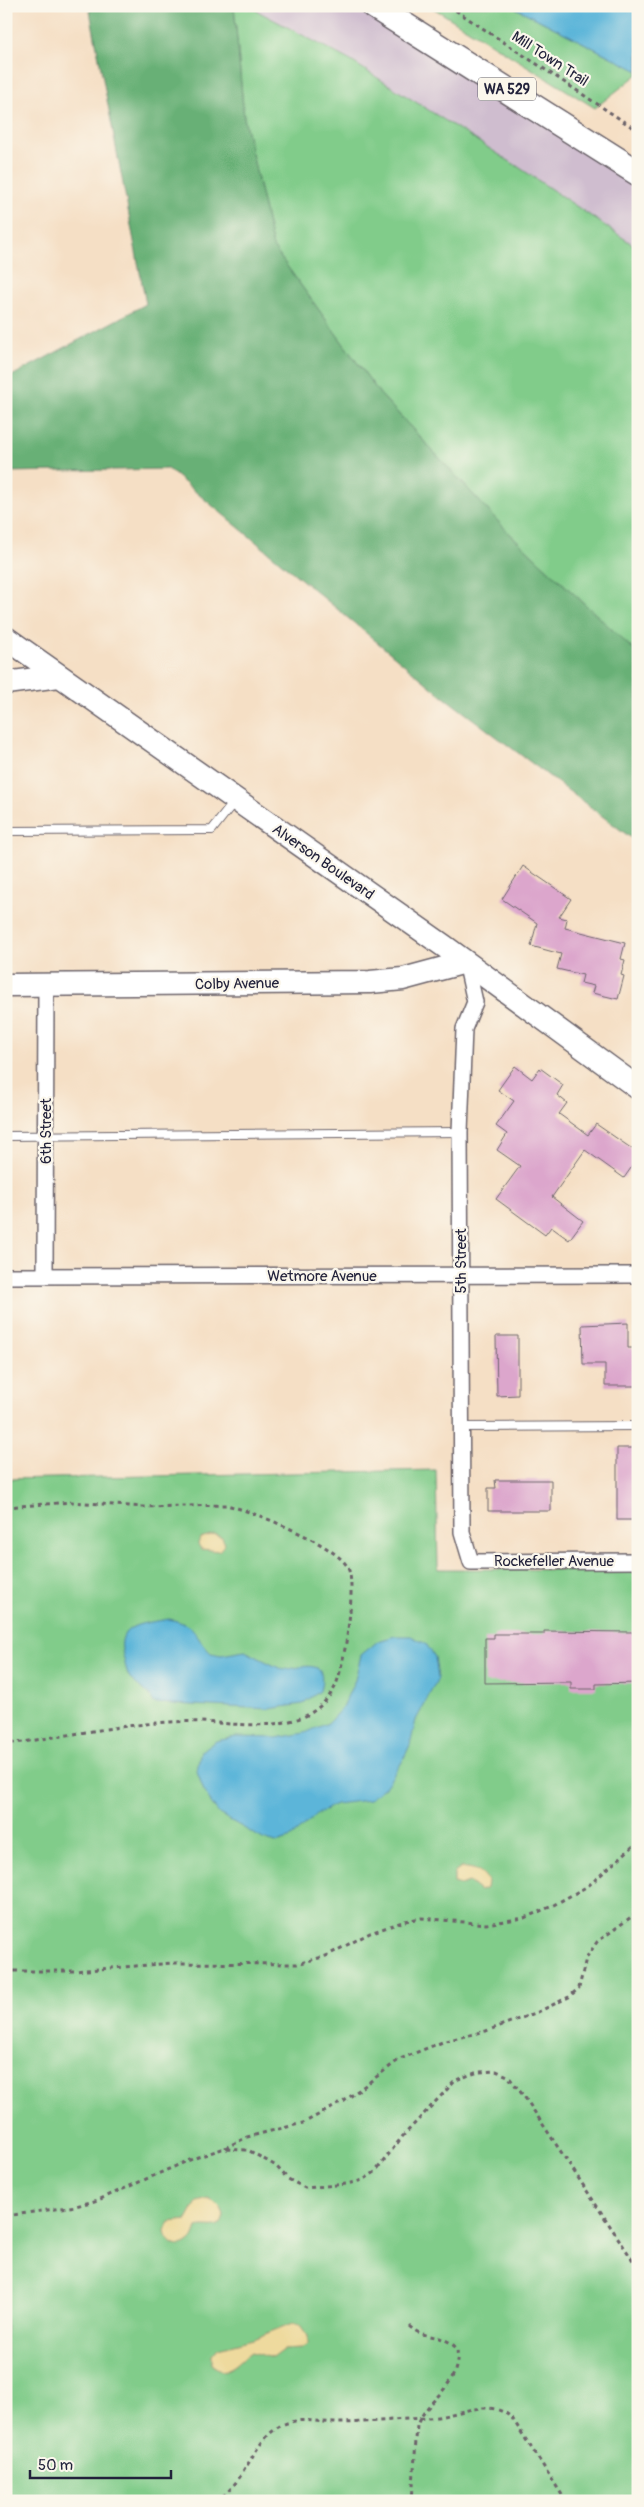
<svg xmlns="http://www.w3.org/2000/svg" width="644" height="2507" viewBox="0 0 644 2507" font-family="Pangolin,sans-serif">
  <style>
    .industrial { fill: #cfbdcf }
    .green { fill: #81cc8a; stroke: #527762 }
    .forest { fill: #68b076; stroke: #456958 }
    .sand { fill: #eeda9e; stroke: #887e6c }
    .water { fill: #5cb5d9; stroke: #3f6c8a }
    .building { fill: #dca6cc }
    .lines { fill: none; stroke-linecap: round; stroke-linejoin: round }
    .lane-casing { stroke: #6c646b; stroke-width: 10 }
    .street-casing { stroke: #6c646b; stroke-width: 18 }
    .secondary-casing { stroke: #6c646b; stroke-width: 25 }
    .primary-casing { stroke: #6c646b; stroke-width: 28 }
    .path { stroke: #6c646b; stroke-width: 3; stroke-dasharray: 4 4; stroke-linecap: butt }
    .lane { stroke: #fff; stroke-width: 8 }
    .street { stroke: #fff; stroke-width: 15 }
    .secondary { stroke: #fff; stroke-width: 22 }
    .primary { stroke: #fff; stroke-width: 25 }
    .labels { text-anchor: middle; dominant-baseline: central; stroke-width: 4.5; stroke-linejoin: round; paint-order: stroke }
    .shield { fill: #fbf7ec; stroke: #636270; stroke-width: 1 }
    .shield-label { font-size: 14px; font-weight: bold; fill: #22223b }
    .street-label { font-size: 15px; fill: #22223b; stroke: #fbf7ec }
  </style>
  <rect width="100%" height="100%" fill="#fbf7ec"/>
  <filter id="ink" filterUnits="userSpaceOnUse"><feTurbulence type="fractalNoise" baseFrequency=".02" numOctaves="2"/><feDisplacementMap in="SourceGraphic" scale="10" xChannelSelector="R" yChannelSelector="G"/><feConvolveMatrix kernelMatrix="1 2 1 2 8 2 1 2 1" color-interpolation-filters="sRGB"/></filter>
  <filter id="wash" filterUnits="userSpaceOnUse"><feTurbulence type="fractalNoise" baseFrequency=".0096" numOctaves="4" result="noise"/><feDisplacementMap in="SourceGraphic" scale="20" xChannelSelector="R" yChannelSelector="G"/><feGaussianBlur stdDeviation="1.12" result="paint"/><feColorMatrix in="noise" values="0 0 0 0 0 0 0 0 0 0 0 0 0 0 0 0 0 1.4 0 .05"/><feComposite in="paint" operator="in"/></filter>
  <g filter="url(#wash)">
    <rect width="100%" height="100%" fill="#f5dfc5"/>
    <path class="industrial" d="M 211,6 L 374,6 L 638,173 L 638,251 L 517,166 Z"/>
    <path class="green" d="M 234,6 L 248,6 L 351,61 L 517,166 L 638,248 L 638,654 L 507,531 L 380,394 L 273,247 L 244,118 Z
      M 430,6 L 512,6 L 611,57 L 638,6 L 638,74 L 595,108 Z
      M 436,1470 L 438,1569 L 638,1570 L 638,2501 L 6,2501 L 6,1479 Z"/>
    <path class="forest" d="M 89,6 L 234,6 L 244,118 L 273,247 L 380,394 L 507,531 L 638,654 L 638,843 L 441,695 L 168,469 L 6,472 L 6,379 L 146,304 Z"/>
    <path class="sand" d="M 214,1534 L 222,1537 L 225,1544 L 219,1551 L 201,1549 L 198,1544 L 200,1538 Z
      M 461,1868 C 473,1867 481,1871 488,1881 L 487,1888 L 480,1891 L 469,1882 L 461,1885 L 454,1883 L 454,1873 Z
      M 208,2199 C 217,2203 221,2206 224,2215 C 221,2234 209,2224 197,2228 C 195,2233 194,2239 189,2242 C 179,2251 166,2243 165,2231 L 170,2222 L 187,2220 L 197,2202 Z
      M 292,2323 L 300,2325 L 308,2336 L 308,2344 L 302,2348 L 284,2349 L 272,2358 L 251,2352 C 240,2359 236,2368 222,2371 L 212,2365 L 212,2355 L 218,2348 L 253,2339 Z"/>
    <path class="water" d="M 512,6 L 638,6 L 638,71 Z
      M 169,1619 C 198,1625 193,1636 211,1653 L 221,1655 L 245,1651 L 283,1670 C 303,1667 329,1657 320,1691 L 302,1704 L 269,1709 L 154,1703 C 148,1689 138,1688 130,1678 C 126,1672 125,1662 123,1655 C 115,1622 145,1624 169,1619 Z
      M 395,1636 L 411,1636 L 426,1644 L 435,1657 L 438,1678 L 416,1720 L 410,1745 L 402,1762 L 386,1786 L 369,1800 L 335,1804 L 316,1815 L 289,1839 L 276,1843 L 263,1839 L 219,1814 L 205,1794 L 197,1771 L 201,1751 L 216,1741 L 236,1737 L 276,1738 L 305,1733 L 328,1723 L 342,1708 L 355,1680 L 361,1655 L 378,1641 Z"/>
    <g id="blocks">
      <path class="building" d="M 523,866 L 571,899 L 559,917 L 567,919 L 565,928 L 625,943 L 621,959 L 625,960 L 621,975 L 624,976 L 618,999 L 592,993 L 594,986 L 581,983 L 583,975 L 557,969 L 561,954 L 531,946 L 537,923 L 502,899 Z
        M 515,1066 L 532,1079 L 540,1068 L 563,1085 L 557,1095 L 567,1103 L 559,1114 L 588,1135 L 596,1124 L 638,1153 L 638,1158 L 624,1178 L 585,1150 L 552,1197 L 583,1221 L 569,1240 L 551,1227 L 545,1235 L 496,1199 L 520,1166 L 497,1150 L 507,1134 L 496,1126 L 514,1101 L 498,1090 Z
        M 628,1323 L 628,1348 L 638,1348 L 638,1386 L 605,1386 L 605,1364 L 583,1364 L 582,1325 Z
        M 496,1336 L 518,1336 L 518,1395 L 497,1396 Z
        M 617,1448 L 638,1448 L 638,1520 L 617,1520 Z
        M 495,1480 L 551,1480 L 551,1511 L 488,1511 L 488,1488 L 496,1488 Z
        M 544,1631 L 633,1632 L 633,1635 L 638,1634 L 638,1683 L 596,1684 L 596,1689 L 571,1689 L 571,1682 L 485,1683 L 485,1638 L 494,1638 L 494,1634 L 544,1634 Z"/>
    </g>
  </g>
  <g filter="url(#ink)">
    <use href="#blocks" fill-opacity="0" stroke="#6c646b" stroke-width="1"/>
    <g class="lines">
      <g class="lane-casing">
        <path id="lane" d="M 6,831 L 212,830 L 234,802
          M 6,1136 L 460,1132
          M 461,1427 L 638,1426"/>
      </g>
      <g class="street-casing">
        <path id="street" d="M 466,962 L 475,1002 L 464,1029 L 460,1132 L 462,1532 L 471,1562 L 638,1561
          M 6,1276 L 638,1275
          M 45,1276 L 46,985"/>
      </g>
      <g class="secondary-casing">
        <path id="secondary" d="M 6,638 L 444,946 L 638,1088
          M 6,683 L 59,676
          M 6,985 L 370,982 L 403,979 L 466,962"/>
      </g>
      <g class="primary-casing">
        <path id="primary" d="M 374,6 L 638,173"/>
      </g>
      <path class="path" d="M 449,6 L 638,131
        M 6,1507 L 72,1502 L 143,1507 L 226,1505 C 250,1510 338,1545 348,1568 C 357,1586 344,1668 335,1687 C 328,1700 317,1711 303,1717 C 261,1733 215,1719 171,1722 C 135,1724 98,1730 62,1736 C 44,1738 25,1743 6,1743
        M 6,1971 L 74,1971 L 173,1963 L 297,1964 L 326,1956 L 370,1933 L 405,1921 L 421,1918 L 486,1924 L 524,1918 L 550,1907 L 588,1886 L 638,1842
        M 225,2148 L 247,2137 L 303,2123 L 343,2102 L 400,2059 L 445,2041 L 486,2031 L 538,2012 L 569,1997 L 579,1988 L 586,1958 L 597,1942 L 638,1912
        M 6,2216 L 76,2206 L 98,2200 L 192,2159 L 222,2149 L 248,2150 L 276,2166 L 288,2179 L 305,2188 L 347,2184 L 363,2180 L 375,2172 L 402,2137 L 456,2080 L 478,2072 L 496,2071 L 508,2076 L 526,2099 L 638,2268
        M 409,2326 C 425,2341 443,2332 457,2349 C 461,2387 429,2396 417,2425 L 412,2501
        M 216,2501 C 246,2483 251,2443 280,2426 C 300,2415 322,2424 344,2423 C 372,2422 400,2419 428,2418 C 456,2417 488,2396 512,2418 L 566,2501"/>
      <use href="#lane" class="lane"/>
      <use href="#street" class="street"/>
      <use href="#secondary" class="secondary"/>
      <use href="#primary" class="primary"/>
    </g>
  </g>
  <g class="labels">
    <rect class="shield" x="478" y="77.5" width="58" height="23" rx="4"/>
    <g class="shield-label">
      <text x="507" y="89">WA 529</text>
    </g>
    <g class="street-label">
      <text transform="translate(550 59) rotate(33)">Mill Town Trail</text>
      <text transform="translate(323 862) rotate(35)">Alverson Boulevard</text>
      <text transform="translate(237 984) rotate(-1)">Colby Avenue</text>
      <text transform="translate(46 1131) rotate(-90)">6th Street</text>
      <text transform="translate(461 1261) rotate(-90)">5th Street</text>
      <text x="322" y="1276">Wetmore Avenue</text>
      <text x="554" y="1561">Rockefeller Avenue</text>
    </g>
  </g>
  <rect width="644" height="2507" fill="none" stroke="#fbf7ec" stroke-width="25"/>
  <path d="M30 2470v8h141v-8" fill="none" stroke="#22223b" stroke-width="2.5"/>
  <text x="38" y="2470" font-size="15" fill="#22223b" stroke="#fbf7ec" stroke-width="4" paint-order="stroke">50 m</text>
</svg>
